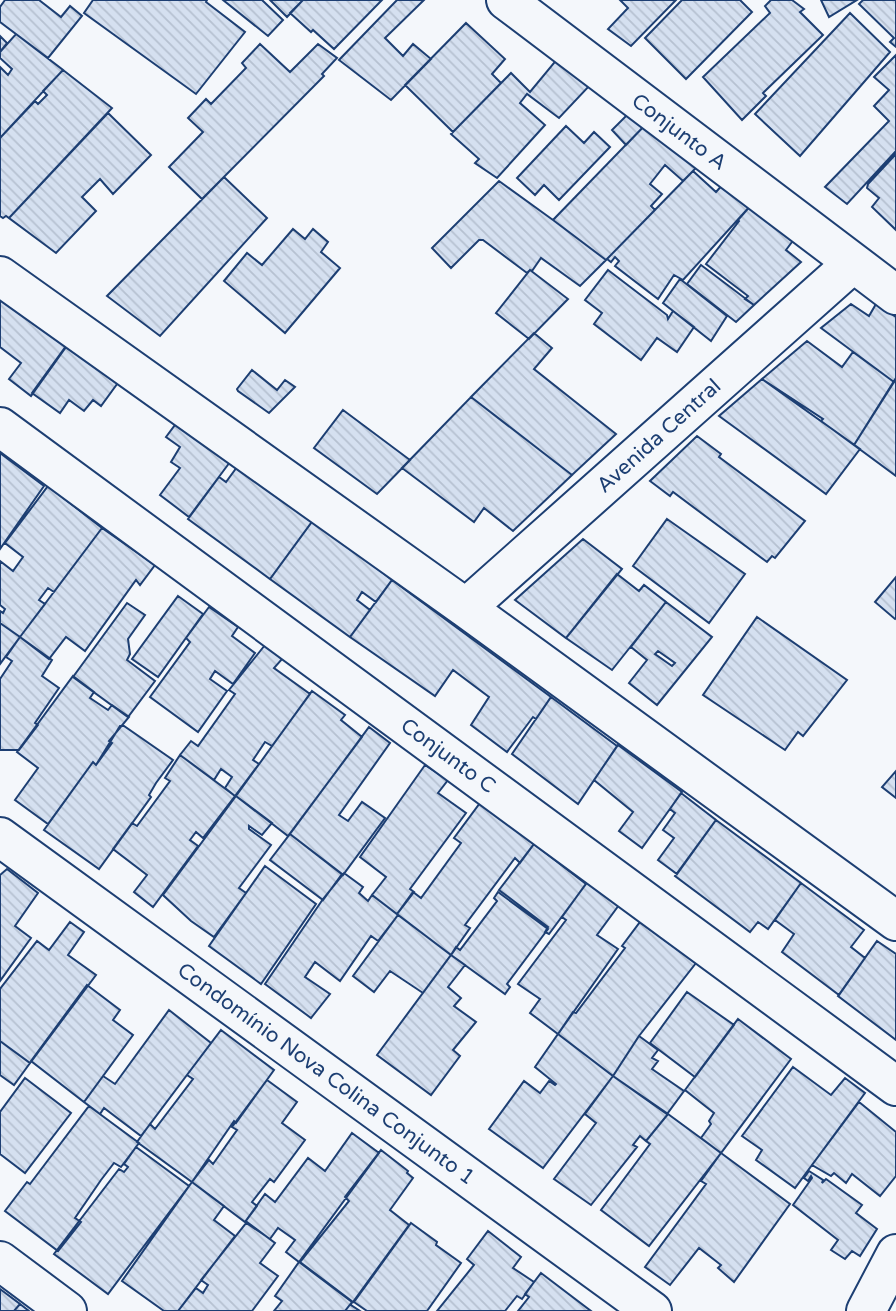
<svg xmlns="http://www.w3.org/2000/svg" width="896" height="1311" viewBox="0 0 896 1311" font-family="'Varela Round',sans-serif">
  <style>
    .building { fill: url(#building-back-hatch); stroke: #1d3f73; stroke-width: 2; fill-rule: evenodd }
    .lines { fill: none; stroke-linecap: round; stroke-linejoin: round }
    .street-casing { stroke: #1d3f73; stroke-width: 42 }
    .street { stroke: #f4f7fb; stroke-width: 38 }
    .labels { text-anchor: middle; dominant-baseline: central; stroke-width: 5; stroke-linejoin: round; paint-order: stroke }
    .street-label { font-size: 21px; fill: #1d3f73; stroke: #f4f7fb }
  </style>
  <defs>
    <pattern id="building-back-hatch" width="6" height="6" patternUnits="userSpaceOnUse" patternTransform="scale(1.75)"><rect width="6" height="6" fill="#d5e0f0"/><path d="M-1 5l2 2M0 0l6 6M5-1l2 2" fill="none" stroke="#b6c1d1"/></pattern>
  </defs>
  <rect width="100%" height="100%" fill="#f4f7fb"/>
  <path class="building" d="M 5,0 L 39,0 L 61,17 L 70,6 L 82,16 L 48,58 L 0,22 L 0,7 Z
    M 93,0 L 207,0 L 206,2 L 245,32 L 196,94 L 84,13 Z
    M 223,0 L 262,0 L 283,20 L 268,36 Z
    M 270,0 L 303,0 L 287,17 Z
    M 303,0 L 382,0 L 334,49 L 313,30 L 311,32 L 290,13 Z
    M 397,0 L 424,0 L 385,38 L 403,56 L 413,44 L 431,59 L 391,100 L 339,60 Z
    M 620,0 L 676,0 L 631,46 L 608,29 L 628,8 Z
    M 682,0 L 740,0 L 752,12 L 686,79 L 645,38 Z
    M 771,0 L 792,0 L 804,9 L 800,12 L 823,35 L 763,93 L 766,96 L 742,120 L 703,77 L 770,13 L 765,6 Z
    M 821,0 L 857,0 L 829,17 Z
    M 863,0 L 896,0 L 896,47 L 890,42 L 894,38 L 859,4 Z
    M 850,13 L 890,52 L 800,156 L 755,114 Z
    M 466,23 L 505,59 L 492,74 L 501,83 L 453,132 L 405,85 Z
    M 16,34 L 63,70 L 0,138 L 0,67 L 8,75 L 12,69 L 0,58 L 0,52 Z
    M 0,36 L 7,43 L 0,52 Z
    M 260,44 L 290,72 L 318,44 L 337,58 L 322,74 L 324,76 L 202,199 L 169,167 L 203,132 L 188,118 L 206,99 L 211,104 L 246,68 L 242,63 Z
    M 896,55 L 896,151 L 847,204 L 825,187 L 889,121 L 874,106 L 889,90 L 874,77 Z
    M 558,58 L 592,83 L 559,118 L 527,94 L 520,103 L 545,125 L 497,178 L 475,163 L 479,159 L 451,134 L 511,73 L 530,92 Z
    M 63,70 L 112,108 L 9,218 L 6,216 L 3,218 L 0,216 L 0,138 L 35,101 L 38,104 L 47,95 L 43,91 Z
    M 630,112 L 646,124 L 626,145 L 612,130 Z
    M 108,113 L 151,155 L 113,194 L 100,179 L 82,197 L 96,211 L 56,253 L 9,218 Z
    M 646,124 L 701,163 L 683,181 L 665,165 L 650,184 L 662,194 L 651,206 L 655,210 L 606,260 L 553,220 Z
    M 566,126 L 584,143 L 594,132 L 610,147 L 559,200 L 544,185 L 535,195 L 517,178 Z
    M 896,154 L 896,230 L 872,207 L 879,198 L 867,188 L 868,184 Z
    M 693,171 L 716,192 L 725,182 L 752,204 L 683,280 L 674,275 L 658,299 L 615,266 L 619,261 L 615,257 L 611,262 L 607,259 Z
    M 224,177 L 267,218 L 160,336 L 107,296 Z
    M 499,181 L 553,220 L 606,260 L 580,286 L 541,258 L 532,271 L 530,270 L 527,273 L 483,240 L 479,240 L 451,268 L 432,248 Z
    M 752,204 L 795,238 L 786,250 L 801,262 L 754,305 L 745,299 L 748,296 L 706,264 L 739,221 L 738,220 Z
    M 293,229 L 305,239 L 313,229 L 328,242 L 321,252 L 340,268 L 285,333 L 224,281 L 247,253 L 262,265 Z
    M 701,265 L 754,305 L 736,322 L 687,284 Z
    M 530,270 L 568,299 L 529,339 L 496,313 Z
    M 608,270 L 667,315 L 668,319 L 673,311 L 694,327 L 677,352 L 657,338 L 641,360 L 594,324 L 602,313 L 585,300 Z
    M 680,279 L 727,316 L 711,341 L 663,303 Z
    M 0,288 L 71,340 L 31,396 L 9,379 L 21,363 L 0,347 Z
    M 851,304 L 869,316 L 876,304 L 896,317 L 896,378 L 894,382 L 821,328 Z
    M 534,333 L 552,348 L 534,369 L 616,434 L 572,475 L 471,397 Z
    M 807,341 L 842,367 L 853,352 L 894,382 L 854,445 L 821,421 L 823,419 L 762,379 Z
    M 69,342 L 120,380 L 101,406 L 93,400 L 84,411 L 69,400 L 60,413 L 32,393 Z
    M 252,370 L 277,390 L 285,380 L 295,387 L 269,413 L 238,391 L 237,389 Z
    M 896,378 L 896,476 L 854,445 Z
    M 762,379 L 860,449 L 826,494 L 719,416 Z
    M 471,397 L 572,475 L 513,531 L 484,508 L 474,522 L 402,468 Z
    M 343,410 L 410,460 L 377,494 L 314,448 Z
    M 178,421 L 230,462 L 189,517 L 160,495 L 180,468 L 171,462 L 180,447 L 166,437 Z
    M 697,436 L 721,454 L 719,457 L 805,521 L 775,558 L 772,556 L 767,562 L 673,492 L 670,496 L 650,481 Z
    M 0,453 L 44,486 L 0,549 Z
    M 237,467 L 314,519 L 270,579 L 188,519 L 219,477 L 226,482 Z
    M 48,486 L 102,528 L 54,592 L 48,588 L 39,600 L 45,604 L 20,637 L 0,623 L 0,611 L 3,613 L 5,609 L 0,605 L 0,561 L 13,571 L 23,557 L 5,543 Z
    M 314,519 L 392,580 L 376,602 L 362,592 L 357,600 L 370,610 L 350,637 L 270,579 Z
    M 667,519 L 745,574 L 709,623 L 633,566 Z
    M 102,528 L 155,565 L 140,585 L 136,580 L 85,651 L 66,637 L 49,659 L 20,637 Z
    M 583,539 L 622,569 L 566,638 L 515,600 Z
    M 617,574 L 639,591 L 644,585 L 666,602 L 612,670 L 566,638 Z
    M 896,577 L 896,618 L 895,619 L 875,602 Z
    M 392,580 L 551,697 L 536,719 L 533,717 L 507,752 L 471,725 L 489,697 L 453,670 L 435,696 L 350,637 Z
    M 178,596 L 203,614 L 158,677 L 132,659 Z
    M 666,602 L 712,637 L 657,705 L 629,683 L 647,660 L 631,647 ZM 658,651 L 675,663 L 672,666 L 655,654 Z
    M 127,603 L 145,615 L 128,639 L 130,654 L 127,660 L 155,681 L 128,717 L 73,677 Z
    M 209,607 L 238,627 L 232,636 L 255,653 L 233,684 L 215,671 L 210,679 L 227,691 L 198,732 L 150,697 L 190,642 L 186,638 Z
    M 757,617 L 847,680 L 803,736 L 798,732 L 785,750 L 703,695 Z
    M 0,623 L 20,637 L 0,664 Z
    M 20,637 L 52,660 L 42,676 L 59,688 L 35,723 L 38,725 L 19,750 L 0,750 L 0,679 L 12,661 L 6,657 Z
    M 265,645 L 283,658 L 274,668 L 310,694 L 272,746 L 265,742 L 253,760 L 259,764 L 235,796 L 225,788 L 232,777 L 221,769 L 214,780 L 180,755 L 191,741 L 198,746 L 235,694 L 229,690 Z
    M 73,676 L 94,692 L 90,698 L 108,710 L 112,705 L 129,717 L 109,741 L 112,743 L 96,765 L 93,762 L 48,824 L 15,800 L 38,768 L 17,752 Z
    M 312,691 L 345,715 L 341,720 L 362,737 L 288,836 L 236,796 Z
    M 551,697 L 617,746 L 578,804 L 512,754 Z
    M 120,726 L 124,726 L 173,760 L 156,783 L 149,795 L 151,797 L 99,869 L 44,830 L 93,762 L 96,765 Z
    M 369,727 L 390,743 L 339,815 L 348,821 L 362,802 L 385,818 L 343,875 L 290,834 Z
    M 618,745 L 682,792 L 642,848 L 619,831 L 633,812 L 594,780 Z
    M 180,755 L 235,796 L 203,838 L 196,832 L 190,840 L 198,846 L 153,907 L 134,892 L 147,875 L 113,849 L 132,823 L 137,826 L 170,781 L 165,778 Z
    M 425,765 L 448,780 L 438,793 L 466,813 L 410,889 L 414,892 L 397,914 L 372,895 L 386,877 L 360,857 Z
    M 896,771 L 896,798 L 882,787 Z
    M 681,793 L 716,820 L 677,874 L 658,860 L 674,838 L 663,830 L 675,813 L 670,809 Z
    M 236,796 L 272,823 L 262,835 L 249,826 L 249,829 L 271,845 L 239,888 L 246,893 L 214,937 L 191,921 L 163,895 Z
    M 480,803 L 534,844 L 520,863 L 515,858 L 465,925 L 470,928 L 451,955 L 397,914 L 413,892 L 421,898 L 461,843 L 454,838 Z
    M 716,820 L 801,883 L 768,929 L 758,922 L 750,932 L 675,876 Z
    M 290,834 L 342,874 L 323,900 L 270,860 Z
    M 534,844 L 586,884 L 549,934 L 545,932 L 548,927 L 499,890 Z
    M 265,866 L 316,904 L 261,984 L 209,946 Z
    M 7,869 L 38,893 L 15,926 L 31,938 L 0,981 L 0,875 Z
    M 344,873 L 363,887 L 359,893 L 368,901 L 372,895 L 398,915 L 378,941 L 371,936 L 340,981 L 315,962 L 305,977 L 330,994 L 311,1018 L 265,984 L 323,899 Z
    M 588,881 L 619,905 L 597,935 L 618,949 L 558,1034 L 530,1013 L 540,999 L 518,984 L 566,920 L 562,917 Z
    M 801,883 L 864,930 L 851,947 L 865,958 L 839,995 L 782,952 L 794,934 L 775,920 Z
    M 498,892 L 548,929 L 507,984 L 510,987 L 505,994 L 451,955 L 456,947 L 460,950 L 497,901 L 494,898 Z
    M 398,915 L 451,955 L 423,993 L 390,971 L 374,992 L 353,976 Z
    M 70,922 L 84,932 L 68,955 L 96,975 L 30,1063 L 0,1041 L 0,989 L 37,941 L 49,950 Z
    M 640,922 L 696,963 L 639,1036 L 613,1076 L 558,1034 L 573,1012 L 576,1013 L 625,948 L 622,946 Z
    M 877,941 L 896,954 L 896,1040 L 838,996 Z
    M 451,955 L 465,965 L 448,987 L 461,998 L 454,1006 L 476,1022 L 453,1050 L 460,1056 L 431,1095 L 377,1055 Z
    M 87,985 L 120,1010 L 113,1020 L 133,1035 L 84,1102 L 31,1061 Z
    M 687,992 L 734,1025 L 695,1077 L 650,1043 Z
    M 169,1010 L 211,1043 L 141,1136 L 104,1108 L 100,1114 L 84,1102 L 103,1076 L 115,1084 Z
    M 738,1019 L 791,1059 L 721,1153 L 701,1138 L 711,1124 L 709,1121 L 714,1113 L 685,1090 Z
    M 221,1030 L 274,1070 L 236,1123 L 234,1121 L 192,1182 L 137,1142 L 150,1124 L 155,1129 L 193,1079 L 187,1075 Z
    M 558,1034 L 613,1076 L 543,1168 L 489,1129 L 524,1081 L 540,1093 L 549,1081 L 555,1085 L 556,1084 L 535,1067 Z
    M 639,1036 L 658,1050 L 652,1058 L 658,1061 L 652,1069 L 684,1091 L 667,1114 L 613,1076 Z
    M 0,1041 L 30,1063 L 14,1085 L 0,1075 Z
    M 793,1067 L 831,1095 L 845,1078 L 865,1093 L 795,1188 L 756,1160 L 762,1150 L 742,1136 Z
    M 613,1076 L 668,1114 L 646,1141 L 640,1136 L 633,1145 L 637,1147 L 591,1205 L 554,1179 L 596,1123 L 585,1114 Z
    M 25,1078 L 71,1113 L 25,1173 L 0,1154 L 0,1112 Z
    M 267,1080 L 297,1102 L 282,1123 L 305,1140 L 274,1182 L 270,1179 L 252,1202 L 257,1206 L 245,1222 L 192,1182 L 209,1160 L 213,1164 L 237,1130 L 232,1127 Z
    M 859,1102 L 896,1132 L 896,1176 L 880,1196 L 852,1174 L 846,1183 L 834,1173 L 831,1176 L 812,1165 Z
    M 89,1106 L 139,1143 L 121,1167 L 114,1163 L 101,1180 L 75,1218 L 81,1222 L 58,1251 L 5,1211 L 27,1182 L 30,1184 Z
    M 668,1114 L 721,1153 L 649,1246 L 601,1210 L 650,1144 L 646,1141 Z
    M 352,1133 L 379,1153 L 299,1262 L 286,1252 L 295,1240 L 278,1228 L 270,1239 L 245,1222 L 265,1194 L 275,1202 L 308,1158 L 325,1171 Z
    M 136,1147 L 189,1186 L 108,1294 L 54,1254 L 119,1169 L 124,1172 L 128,1167 L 124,1164 Z
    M 381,1150 L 408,1171 L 407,1173 L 413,1178 L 390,1210 L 409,1225 L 353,1302 L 300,1262 L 349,1201 L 345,1197 Z
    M 721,1153 L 790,1204 L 734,1282 L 718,1268 L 721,1265 L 699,1248 L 670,1285 L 645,1267 L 706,1184 L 701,1181 Z
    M 809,1171 L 823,1180 L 822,1183 L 826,1179 L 862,1205 L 856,1213 L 877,1229 L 860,1256 L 852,1251 L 845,1259 L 831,1250 L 838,1240 L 793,1205 L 812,1178 L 811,1176 L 808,1181 L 804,1178 Z
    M 192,1182 L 224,1206 L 214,1220 L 235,1236 L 178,1311 L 164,1311 L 122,1281 Z
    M 247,1222 L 275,1243 L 260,1263 L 278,1276 L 252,1311 L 178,1311 L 196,1288 L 203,1293 L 208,1285 L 201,1280 Z
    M 411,1223 L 437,1242 L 436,1245 L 461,1263 L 427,1311 L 367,1311 L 354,1302 Z
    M 488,1231 L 521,1257 L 513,1268 L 534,1282 L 522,1299 L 517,1296 L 505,1311 L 437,1311 L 474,1265 L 467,1259 Z
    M 299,1262 L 352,1302 L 345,1311 L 274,1311 L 282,1301 L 275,1296 Z
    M 541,1273 L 591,1311 L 518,1311 L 529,1297 L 525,1294 Z
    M 0,1289 L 20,1304 L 14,1311 L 0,1311 Z
    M 352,1302 L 351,1305 L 360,1311 L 345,1311 Z
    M 20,1304 L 29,1311 L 14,1311 Z"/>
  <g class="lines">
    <g class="street-casing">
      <path id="street" d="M 506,0 L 896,295
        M 0,276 L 466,608 L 896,921
        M 0,427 L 896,1086
        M 466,608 L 852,264
        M 0,837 L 652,1311
        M 0,1261 L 67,1311
        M 866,1311 L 896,1254"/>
    </g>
    <use href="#street" class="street"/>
  </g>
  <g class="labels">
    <g class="street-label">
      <text transform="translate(679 132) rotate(37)">Conjunto A</text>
      <text transform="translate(659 436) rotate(-42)">Avenida Central</text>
      <text transform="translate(448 756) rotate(36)">Conjunto C</text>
      <text transform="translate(326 1074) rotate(36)">Condomínio Nova Colina Conjunto 1</text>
    </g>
  </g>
</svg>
